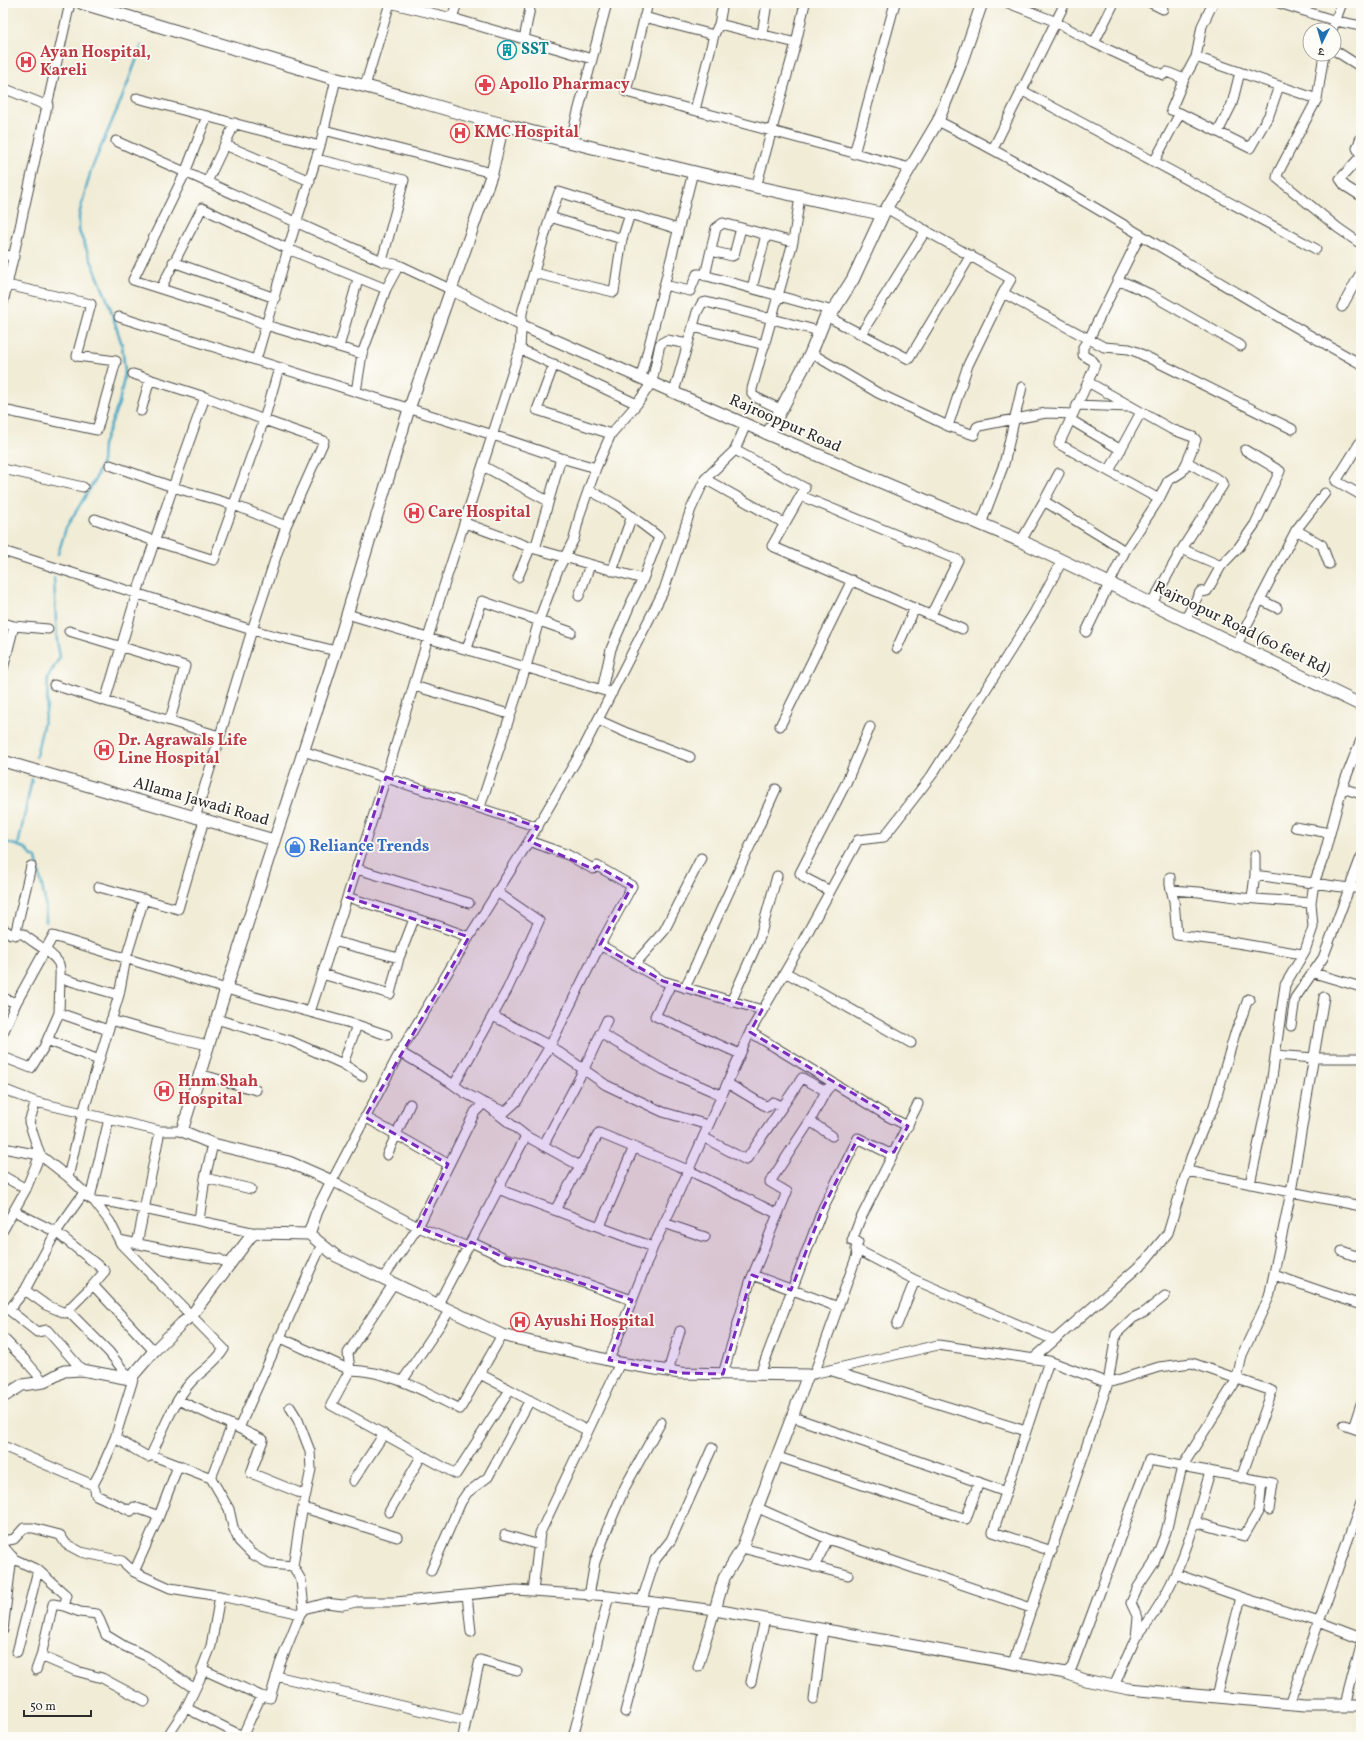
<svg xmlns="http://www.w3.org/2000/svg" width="1364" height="1740" viewBox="0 0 1364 1740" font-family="Vollkorn,'Noto Serif Devanagari',serif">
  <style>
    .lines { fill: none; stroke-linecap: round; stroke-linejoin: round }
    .stream { stroke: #45a8c5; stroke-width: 2.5 }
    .minor-casing { stroke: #494845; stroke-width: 11 }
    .tertiary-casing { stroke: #494845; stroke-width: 13 }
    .secondary-casing { stroke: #494845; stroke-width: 14 }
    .minor { stroke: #fff; stroke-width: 9 }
    .tertiary { stroke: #fff; stroke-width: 11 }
    .secondary { stroke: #fff; stroke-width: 12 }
    .marked { fill: #7b2cbf; fill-opacity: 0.2; stroke: #7b2cbf; stroke-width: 3; stroke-dasharray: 8 5; stroke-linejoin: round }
    .labels { text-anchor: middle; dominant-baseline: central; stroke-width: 3.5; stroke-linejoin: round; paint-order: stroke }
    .culture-label { font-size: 16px; font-weight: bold; fill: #0d838f; stroke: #fdfcf7; text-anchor: start }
    .health-label { font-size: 16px; font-weight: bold; fill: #be3a42; stroke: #fdfcf7; text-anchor: start }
    .street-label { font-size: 16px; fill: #2b2b2b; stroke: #fdfcf7 }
    .shop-label { font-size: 16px; font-weight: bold; fill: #366cbe; stroke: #fdfcf7; text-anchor: start }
  </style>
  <rect width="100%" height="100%" fill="#fdfcf7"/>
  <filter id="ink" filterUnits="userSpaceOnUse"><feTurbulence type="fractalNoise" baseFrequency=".025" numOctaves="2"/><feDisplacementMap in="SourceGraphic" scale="8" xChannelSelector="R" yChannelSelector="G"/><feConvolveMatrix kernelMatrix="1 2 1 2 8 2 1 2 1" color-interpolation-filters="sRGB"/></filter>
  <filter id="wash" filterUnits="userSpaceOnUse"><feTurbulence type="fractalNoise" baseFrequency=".012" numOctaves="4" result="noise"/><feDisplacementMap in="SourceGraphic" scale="16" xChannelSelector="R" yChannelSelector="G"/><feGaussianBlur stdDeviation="0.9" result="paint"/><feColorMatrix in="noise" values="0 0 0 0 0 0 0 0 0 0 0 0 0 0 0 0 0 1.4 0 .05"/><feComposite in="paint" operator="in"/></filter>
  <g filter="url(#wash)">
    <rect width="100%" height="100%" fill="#f1ecd6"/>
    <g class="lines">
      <path class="stream" d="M 151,7 L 152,3
        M 58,554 L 66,528 L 95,480 L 102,462 L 103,445 L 119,403 L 125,372 L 122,345 L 109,304 L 79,231 L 79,215 L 91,170 L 122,98 L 142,45
        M 36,757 L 47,707 L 48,677 L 60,657 L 57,641 L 54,578
        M 3,841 L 25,848 L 32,856 L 36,858 L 45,900 L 46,922
        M 18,846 L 32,779"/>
    </g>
  </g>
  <g filter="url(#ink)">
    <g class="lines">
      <g class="minor-casing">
        <path id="minor" d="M 389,3 L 452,18 L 592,59
          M 648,3 L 626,92 L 910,168
          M 1008,3 L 1054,21 L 1094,43 L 1163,75 L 1167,72 L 1184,79 L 1196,57 L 1317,99 L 1324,54
          M 1151,3 L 1163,9
          M 1279,3 L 1336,21 L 1361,26
          M 644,17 L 714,35
          M 452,18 L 457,3
          M 719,24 L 796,43
          M 1332,30 L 1342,3
          M 762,34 L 767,3
          M 524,39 L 531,3
          M 1094,43 L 1114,3
          M 1334,50 L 1361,67
          M 1196,57 L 1202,26 L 1213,3
          M 365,86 L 390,3
          M 3,88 L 48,106
          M 1021,90 L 1316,249
          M 137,98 L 320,146
          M 1317,99 L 1278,173 L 1277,178 L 1338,228 L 1361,244
          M 695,110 L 714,35 L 719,24 L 723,3
          M 1180,113 L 1171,110 L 1184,79
          M 207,116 L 185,173 L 133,280 L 243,315 L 266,325 L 362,354
          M 938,121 C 1083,194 1218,286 1361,364
          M 324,130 L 492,173
          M 1218,132 L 1232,104 L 1240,72
          M 1361,137 L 1357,148 L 1361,156 L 1340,179 L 1345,186 L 1361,196
          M 116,141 L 382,261 L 399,265 L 452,290
          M 570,142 L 607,3
          M 225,145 L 310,181
          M 993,149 L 1065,3
          M 854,154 L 895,3
          M 316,159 L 404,180 L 382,261
          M 1154,162 L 1180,113 L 1250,148 L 1269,115 L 1279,86
          M 207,182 L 235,123
          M 756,187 L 796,43 L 805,3
          M 886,208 L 1011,279 L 1003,293
          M 550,217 L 622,239
          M 711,251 L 732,256 L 734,255 L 741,228
          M 3,254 L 14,257
          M 173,262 L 275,298
          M 534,273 L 614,292 L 622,239 L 630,214
          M 705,276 L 716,228 L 723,223 L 793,242
          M 1117,282 L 1126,283 L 1150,294 L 1241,346
          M 664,285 L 690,291 L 697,274 L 700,274 L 833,311
          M 161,288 L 202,208 L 288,249 L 386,289
          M 752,288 L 766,235
          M 3,303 L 70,3
          M 1342,307 L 1361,272
          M 826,316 L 909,359 L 971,255
          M 119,317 L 493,435 L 561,458 L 596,468
          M 693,327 L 765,345
          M 861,334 L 926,230
          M 339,347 L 358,279
          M 520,349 L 637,404
          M 811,353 L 878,393 L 948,426 L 968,365 L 1003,293 L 1104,347 L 1129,349 L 1137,352 L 1292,429
          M 256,360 L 288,249 L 320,146 L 336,79
          M 554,364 L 537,410 L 611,434
          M 133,374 L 205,397 L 173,487 L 137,593 L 105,701 L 219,736
          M 641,377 L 693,172
          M 1088,382 L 1095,365 L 1093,361 L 1083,355 L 1083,347 L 1089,339 L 1140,235
          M 356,392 L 362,354 L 386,289 L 399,265
          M 674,392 L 697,312 L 702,303 L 706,302 L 819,331
          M 1077,405 L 1130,407
          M 780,409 L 755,397 L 752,394 L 752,389 L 793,242 L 800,197
          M 3,410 L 97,430 L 116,361 L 77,356 L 91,304 L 7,285
          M 141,411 L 150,379
          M 1071,420 L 1121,450
          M 948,426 L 974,435 L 977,427 L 979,426 L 1046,413 L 1073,414
          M 1361,441 L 1336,481 L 1361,495
          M 735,450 L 805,488 L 772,546 L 962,629
          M 110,465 L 173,487 L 234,505 L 286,526
          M 483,466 L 548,501
          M 3,469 L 83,487
          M 1109,471 L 1141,412
          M 705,479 L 784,523
          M 589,490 L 618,506 L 659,537 L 643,579 L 630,605 L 611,649 L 602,690
          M 801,496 L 958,560 L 931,615
          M 1159,499 L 1059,444 L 1088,382 L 1171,429 L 1193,437 L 1196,440 L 1187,462
          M 1044,501 L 1059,473
          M 95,519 L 154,541 L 214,560 L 264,420 L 279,368
          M 465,523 L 535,549 L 643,579
          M 981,524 L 1004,464 L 1022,387
          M 1296,530 L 1322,545 L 1329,564
          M 1021,541 L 1044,501 L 1125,551
          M 535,549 L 561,458
          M 1182,549 L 1221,566
          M 3,551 L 252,630 L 336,651
          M 612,571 L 632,516
          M 518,577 L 531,546
          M 579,596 L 590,565
          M 1261,600 L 1277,608
          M 347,614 L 612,693
          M 1185,620 L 1200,592 L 1207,591 L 1221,566 L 1239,547 L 1255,524 L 1280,471 L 1245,450
          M 3,623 L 14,626 L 48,629
          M 69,631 L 185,666 L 170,720
          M 1086,632 L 1125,551 L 1159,499 L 1168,481 L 1182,472 L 1187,462 L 1221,481 L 1223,485 L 1182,549 L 1152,603
          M 1236,646 L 1296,530 L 1325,493
          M 897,648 L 915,608
          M 467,649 L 482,601 L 571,632
          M 3,669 L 14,626
          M 54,685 L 105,701
          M 414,686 L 509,714
          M 598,720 L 627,733 L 690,757
          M 780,726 L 852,580
          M 1361,740 L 1354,757 L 1361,760
          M 303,751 L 538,827
          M 1342,788 L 1354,757
          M 480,807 L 526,667 L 539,620 L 557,572 L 574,539 L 580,514 L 596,468 L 611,434 L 637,404 L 652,382 L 660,344 L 667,340 L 688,344
          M 195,818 L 252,630 L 286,526 L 324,441 L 264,420 L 205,397
          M 1295,827 L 1330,833
          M 357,869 L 469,903
          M 1255,875 L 1349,888 L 1361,888
          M 1170,877 L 1170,885 L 1174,901 L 1177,935 L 1237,943 L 1302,954
          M 99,887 L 178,909 L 204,820
          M 1171,890 L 1199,892 L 1243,898 L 1311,903
          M 830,891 L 805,878 L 800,873 L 846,783 L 870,727
          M 347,897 L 439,926 L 469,937
          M 1252,898 L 1255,875 L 1255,855
          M 3,929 L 11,934 L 23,934 C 34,944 50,950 58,962 C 61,967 60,974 60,978
          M 15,935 L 31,866
          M 333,941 L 399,958
          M 600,945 L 663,981 L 762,1010
          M 634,965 L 664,931 L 701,858
          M 785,972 L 911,1043
          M 1314,973 L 1361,987
          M 322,974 L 390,994 L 399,958 L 414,919
          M 671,984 L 655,1016 L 740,1054
          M 685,988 L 776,789
          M 3,998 L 16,1003
          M 731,1002 L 760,937 L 777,876
          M 310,1012 L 386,777 L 441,595 L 520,349 L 522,313 L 550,217 L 559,192 L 678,229
          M 59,1013 L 108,1030
          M 493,1016 L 550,1046 L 606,1085 L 663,1112 L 708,1125
          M 216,1019 L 291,1041 L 343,1064
          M 111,1020 L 163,1035 L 208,1045
          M 357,1025 L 387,1035
          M 1291,1026 L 1295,998 L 1323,958 L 1361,857
          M 750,1032 L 889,1117 L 908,1126
          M 3,1033 L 16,1003 L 53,936 L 226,989 L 357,1025 L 343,1064 L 362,1076
          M 600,1033 L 664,1070 L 721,1095
          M 47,1040 L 99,1060
          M 400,1052 L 451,1083 L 465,1093 L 484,1103 L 526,1136 L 580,1166
          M 1275,1055 L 1314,1058 L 1361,1058
          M 3,1057 L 31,1068 L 44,1047 L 59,1013 L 60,978 L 119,995
          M 199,1074 L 256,1090
          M 727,1083 L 767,1107 L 773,1102 L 782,1106
          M 454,1085 L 507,990 L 539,921 L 497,892
          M 3,1089 L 36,1102 L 160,1131 L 182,1131
          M 365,1117 L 448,1164
          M 810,1121 L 832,1136
          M 703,1137 L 746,1160 L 802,1078 L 826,1091
          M 213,1144 L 205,1178 L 251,1189
          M 543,1146 L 584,1069 L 607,1020
          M 3,1148 L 40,1155 L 68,1177 L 84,1192 L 83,1194 L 94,1201 L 110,1222 L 121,1244 L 224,1349 C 216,1363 202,1370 191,1382 C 173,1402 163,1431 151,1455
          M 387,1155 L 410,1104
          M 1187,1171 L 1361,1206
          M 3,1176 L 26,1189
          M 68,1177 L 83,1113 L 119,995 L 126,958 L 144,899
          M 1250,1184 L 1271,1085 L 1285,985 L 1305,951 L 1313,927 L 1311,903 L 1314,883 L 1324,856 L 1342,788 L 1361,794
          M 498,1189 L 653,1247
          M 90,1198 L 109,1119
          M 94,1201 L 116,1203 L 256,1233
          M 555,1210 L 599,1133 L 688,1170 L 778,1214
          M 14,1211 L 56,1232 L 105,1271 L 93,1285 L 65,1313
          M 199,1220 L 205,1178
          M 664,1223 L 705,1237
          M 600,1226 L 634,1147
          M 3,1230 L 26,1189 L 40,1155 L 29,1122 L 36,1102
          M 119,1240 L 183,1253 L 219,1259 L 230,1265
          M 471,1242 L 505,1258 L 539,1267 L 632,1300
          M 137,1244 L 160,1131
          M 468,1247 L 418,1227 L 332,1181 L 400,1052 L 469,937 L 529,841 L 584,747 L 664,590 L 691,509 L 705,479 L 735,450 L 746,424
          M 856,1249 L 858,1242 L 852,1241 L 859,1222 L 918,1104
          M 1342,1251 L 1361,1258
          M 753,1275 L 838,1307
          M 1274,1275 L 1361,1305
          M 383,1278 L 418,1227 L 475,1112 L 484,1103 L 505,1112 L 517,1101 L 550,1046 L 600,945 L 632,886 L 597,866 L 593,869 L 568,855 L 529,841
          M 394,1283 L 348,1353 L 350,1370 L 331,1405 L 456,1474 L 510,1390
          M 93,1285 L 154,1351
          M 25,1290 L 46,1305 L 65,1313 L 68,1311 L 109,1352 L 130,1379
          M 1165,1296 L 1145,1312 L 1133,1318 L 1116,1334 L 1108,1383 L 1159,1367 L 1192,1363 L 1272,1391 L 1241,1478
          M 438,1304 L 526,1136
          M 897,1325 L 915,1280
          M 279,1337 L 350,1370 C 390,1371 424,1391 460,1409 L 502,1335
          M 3,1338 L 25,1360 L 44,1382
          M 1033,1359 L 1145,1261 L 1168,1233 L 1191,1157 L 1207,1119 L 1213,1109 L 1236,1030 L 1240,1022 L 1248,999 L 1250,1000
          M 609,1360 L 653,1247 L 677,1196 L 750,1032 L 799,948 L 858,840 L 884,837 L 932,775 L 1034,613 L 1062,561
          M 1049,1361 L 993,1532 L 1052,1551
          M 82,1370 L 47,1330 L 37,1332 L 9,1310 L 25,1290 L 56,1232 L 83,1194
          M 829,1370 L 1026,1431
          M 668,1371 L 680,1331
          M 480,1374 L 588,1431
          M 723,1374 L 750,1282 L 787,1192 L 770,1182 L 810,1121 L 826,1091 L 833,1083
          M 760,1374 L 823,1208 L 858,1138 L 888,1153 L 894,1152
          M 814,1374 L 857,1255 L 856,1249 L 915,1280 L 1054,1340
          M 808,1375 L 938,1345 L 1049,1361 L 1108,1383 L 1013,1663
          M 403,1380 L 450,1310
          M 178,1400 L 232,1425
          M 290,1407 L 298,1420 L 310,1451 L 311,1469 L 300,1522 L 293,1566 L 301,1580 L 304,1609
          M 793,1417 L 1006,1492
          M 1344,1425 L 1361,1431
          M 239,1428 L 322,1244
          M 1353,1428 L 1361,1404
          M 115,1438 L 134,1376
          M 3,1446 L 93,1485 L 101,1470 L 115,1438 L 148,1457 L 151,1455 L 211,1478 L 229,1509 L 233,1527 L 239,1541 L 252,1554 L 270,1564 L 293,1566
          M 778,1457 L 966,1519 L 979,1482
          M 211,1478 L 232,1425 L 263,1440 L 251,1473 L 305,1495
          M 353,1481 L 384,1434
          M 93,1485 L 95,1490 L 96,1495 L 131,1511 L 134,1507 L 159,1516 L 134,1572
          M 304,1508 L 397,1537
          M 758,1508 L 828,1539 L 1031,1608
          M 389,1512 L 422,1455
          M 159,1516 L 178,1466
          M 1195,1522 L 1244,1536 L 1259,1510 L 1262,1481
          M 505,1535 L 539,1545
          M 3,1541 L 14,1539 L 24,1528 L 33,1528 L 60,1535 L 66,1544 L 81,1552 L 122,1561 L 134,1572 L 170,1588 L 225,1597 L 300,1614
          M 3,1546 L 14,1559 L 38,1570 L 67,1596 L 64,1606 L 53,1604 L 41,1656 L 36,1670
          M 742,1548 L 848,1575
          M 814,1567 L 828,1539
          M 431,1571 L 461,1502 L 467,1493 L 488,1477 L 530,1400
          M 1176,1574 L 1241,1597
          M 533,1591 L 540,1533 L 620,1363
          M 467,1595 L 471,1632
          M 589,1596 L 595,1562 L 606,1532 L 625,1487 L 661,1422
          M 642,1600 L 655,1560 L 671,1540 L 712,1448
          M 64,1606 L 80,1612 L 97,1614 L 106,1635 L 124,1646 L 146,1656 L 195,1689
          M 3,1630 L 12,1556
          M 1136,1637 C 1177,1590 1193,1530 1210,1472
          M 17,1652 L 38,1570
          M 41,1656 L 76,1671 L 102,1678 L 145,1701
          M 204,1670 L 202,1669 L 211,1646 L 220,1596
          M 1066,1673 L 1072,1667 L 1087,1627 L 1149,1460 L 1273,1483 L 1269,1510
          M 276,1676 L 466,1721 L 463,1737
          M 751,1682 L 765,1619
          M 1114,1686 L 1136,1637 L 1138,1618 L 1131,1603 L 1138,1587 L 1154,1563 L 1166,1532 L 1182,1467 L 1237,1379 L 1242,1355 L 1269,1297 L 1291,1192 L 1324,997
          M 1216,1697 L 1241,1597 L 1319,1622 L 1361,1638
          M 814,1699 L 823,1630
          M 1290,1704 L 1361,1503
          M 1345,1705 L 1361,1644
          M 186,1708 L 242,1736
          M 625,1712 L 653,1603
          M 466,1721 L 480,1660 L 517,1671
          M 167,1737 L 186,1708 L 204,1670 L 261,1696 L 270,1698 L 280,1664 L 300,1614 L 304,1609 L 326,1603 L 343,1605 L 356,1602 L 396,1602 L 516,1590 L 609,1596 L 715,1610 L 698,1667
          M 242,1737 L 261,1696
          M 573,1737 L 609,1596"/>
      </g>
      <g class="tertiary-casing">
        <path id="tertiary" d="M 503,125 L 492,173 L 409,409 L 336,651 L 226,989 L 182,1131 L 213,1144 L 289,1162 L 332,1181 L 317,1211 L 309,1234 L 336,1256 L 502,1335 L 620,1363 L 680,1373 L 808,1375 L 742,1548 L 724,1578 L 715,1610 L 1066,1673 L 1085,1680 L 1129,1689 L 1305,1705 L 1361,1705
          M 883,214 L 938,121 L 960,67 L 982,3
          M 452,290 L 523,326 L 768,434
          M 3,761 L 274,840
          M 3,1397 L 22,1385 L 44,1382 L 64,1371 L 82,1370 L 130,1379 L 154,1351 L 182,1323 L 191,1316 L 251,1236 L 256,1233 L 309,1234"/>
      </g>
      <g class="secondary-casing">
        <path id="secondary" d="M 82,3 L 336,79 C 393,92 448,111 505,125 C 630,158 756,188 883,214 L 853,279 L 833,311 L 826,316 L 811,353 L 768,434 L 1021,541 L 1361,705"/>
      </g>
      <use href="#minor" class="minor"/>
      <use href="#tertiary" class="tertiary"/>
      <use href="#secondary" class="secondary"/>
    </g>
  </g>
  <path class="marked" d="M 386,777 L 538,827 L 529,841 L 593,869 L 597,866 L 632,886 L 600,945 L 663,981 L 762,1010 L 750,1032 L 908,1126 L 894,1152 L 888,1153 L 858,1138 L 823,1208 L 791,1290 L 752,1275 L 723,1374 L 680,1373 L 609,1360 L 632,1300 L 505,1258 L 471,1242 L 468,1247 L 418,1227 L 448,1164 L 365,1117 L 469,937 L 347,897 Z"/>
  <defs>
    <g id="building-ring" transform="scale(1)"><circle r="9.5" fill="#fdfcf7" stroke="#0f9aa8" stroke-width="1.5"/><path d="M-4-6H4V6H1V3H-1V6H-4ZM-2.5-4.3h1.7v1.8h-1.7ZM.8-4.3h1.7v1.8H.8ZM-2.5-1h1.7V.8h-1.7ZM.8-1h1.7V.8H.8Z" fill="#0f9aa8"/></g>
    <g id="hospital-ring" transform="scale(1)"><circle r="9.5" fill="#fdfcf7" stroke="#e0444e" stroke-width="1.5"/><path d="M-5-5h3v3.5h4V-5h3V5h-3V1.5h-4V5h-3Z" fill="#e0444e"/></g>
    <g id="pharmacy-ring" transform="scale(1)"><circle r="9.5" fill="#fdfcf7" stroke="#e0444e" stroke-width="1.5"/><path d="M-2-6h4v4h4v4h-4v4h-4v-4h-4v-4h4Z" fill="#e0444e"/></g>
    <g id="shop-ring" transform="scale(1)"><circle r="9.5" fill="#fdfcf7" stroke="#3f7fe0" stroke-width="1.5"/><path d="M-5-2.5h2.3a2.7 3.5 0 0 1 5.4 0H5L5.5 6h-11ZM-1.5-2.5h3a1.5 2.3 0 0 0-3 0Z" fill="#3f7fe0"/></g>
  </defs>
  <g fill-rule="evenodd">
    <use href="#building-ring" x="507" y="50"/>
    <use href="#hospital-ring" x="26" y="62"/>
    <use href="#pharmacy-ring" x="485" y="85"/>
    <use href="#hospital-ring" x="460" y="133"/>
    <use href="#hospital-ring" x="414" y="513"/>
    <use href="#hospital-ring" x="104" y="750"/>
    <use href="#shop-ring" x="295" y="847"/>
    <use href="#hospital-ring" x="164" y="1091"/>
    <use href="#hospital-ring" x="520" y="1322"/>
  </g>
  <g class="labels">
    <g class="culture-label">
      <text x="521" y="50">SST</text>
    </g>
    <g class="health-label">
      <text x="40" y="53">Ayan Hospital,<tspan x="40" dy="18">Kareli</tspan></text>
      <text x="499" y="85">Apollo Pharmacy</text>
      <text x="474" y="133">KMC Hospital</text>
      <text x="428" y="513">Care Hospital</text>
      <text x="118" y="741">Dr. Agrawals Life<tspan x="118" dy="18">Line Hospital</tspan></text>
      <text x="178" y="1082">Hnm Shah<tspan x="178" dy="18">Hospital</tspan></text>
      <text x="534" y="1322">Ayushi Hospital</text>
    </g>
    <g class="street-label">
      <text transform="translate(785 424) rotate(24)">Rajrooppur Road</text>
      <text transform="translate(1242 629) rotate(26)">Rajroopur Road (60 feet Rd)</text>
      <text transform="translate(201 802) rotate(16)">Allama Jawadi Road</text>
    </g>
    <g class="shop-label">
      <text x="309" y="847">Reliance Trends</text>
    </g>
  </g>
  <rect width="1364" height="1740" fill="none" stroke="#fdfcf7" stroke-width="16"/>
  <g transform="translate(1322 42) rotate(185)"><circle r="19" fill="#fdfcf7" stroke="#a9a8a5"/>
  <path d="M0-3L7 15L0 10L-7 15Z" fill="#1f6fb2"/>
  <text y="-6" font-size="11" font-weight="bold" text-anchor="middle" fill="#2b2b2b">उ</text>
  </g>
  <path d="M24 1710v6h67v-6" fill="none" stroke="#2b2b2b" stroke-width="2"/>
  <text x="30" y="1710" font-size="12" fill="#2b2b2b" stroke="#fdfcf7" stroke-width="3" paint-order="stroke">50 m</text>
</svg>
